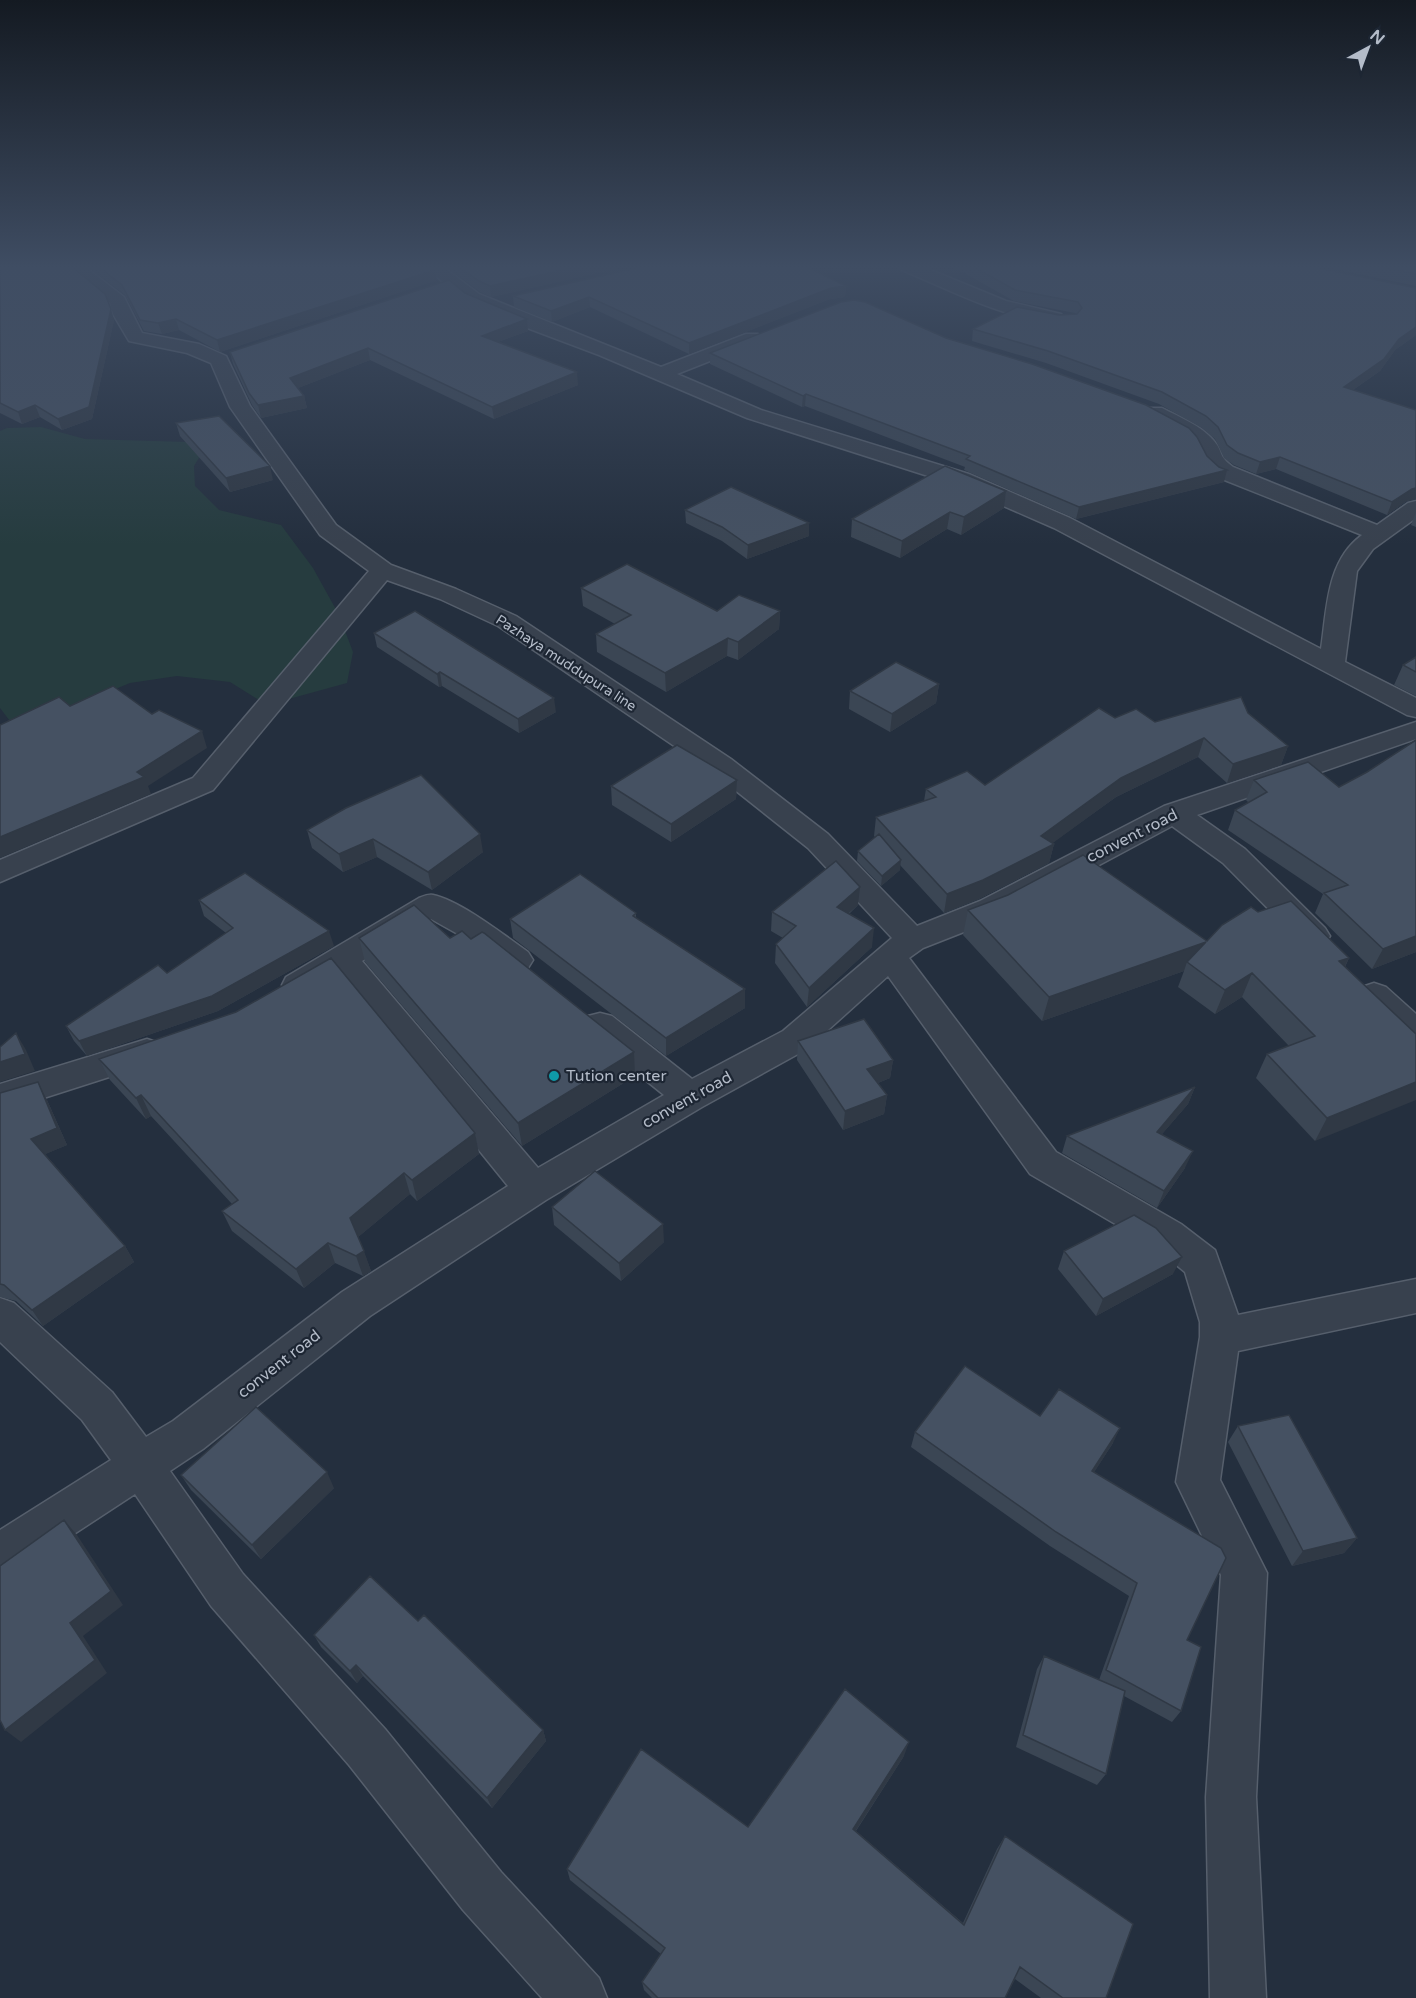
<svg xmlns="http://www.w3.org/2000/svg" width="1416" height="1998" viewBox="0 0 1416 1998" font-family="'Varela Round',sans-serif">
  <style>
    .green { fill: #263c3f }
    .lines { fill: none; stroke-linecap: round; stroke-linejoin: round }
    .minor-casing { stroke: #565f6c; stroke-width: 3 }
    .minor { fill: #38414e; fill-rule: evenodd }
    .wall { fill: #3b4654 }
    .shaded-wall { fill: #303945 }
    .building { fill: #455162; stroke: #303945; stroke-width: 1.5 }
    .culture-dot { fill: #0f9aa8; stroke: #1d2633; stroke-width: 2 }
    .labels { text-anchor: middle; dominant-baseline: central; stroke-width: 4.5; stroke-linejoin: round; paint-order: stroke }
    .far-street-label { font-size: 14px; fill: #b4bcc9; stroke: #1d2633 }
    .street-label { font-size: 16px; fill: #b4bcc9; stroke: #1d2633 }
    .poi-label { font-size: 16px; fill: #b4bcc9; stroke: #1d2633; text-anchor: start }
  </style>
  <rect width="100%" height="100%" fill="#242f3e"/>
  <path class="green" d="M 41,427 L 85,439 L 189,442 L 203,451 L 194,466 L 195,486 L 219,510 L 281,525 L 313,568 L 339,615 L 353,652 L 347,683 L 267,705 L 230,682 L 177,676 L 130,683 L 79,704 L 13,725 L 0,708 L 0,431 L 7,428 Z"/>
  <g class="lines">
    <g class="minor-casing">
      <path id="minor" d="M 66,266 L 84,266 L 124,297 L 142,333 L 199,344 L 226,356 L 250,406 L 336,525 L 391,565 L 456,589 L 516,616 L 731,759 L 828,834 L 917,926 L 980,901 L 1164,806 L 1416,722 L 1416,739 L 1197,815 L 1245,849 L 1325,928 L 1330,936 L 1325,944 L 1314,947 L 1303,944 L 1223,863 L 1172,826 L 1002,917 L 923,948 L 909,958 L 1056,1152 L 1181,1224 L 1215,1250 L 1238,1315 L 1416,1279 L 1416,1313 L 1238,1351 L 1220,1480 L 1267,1573 L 1256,1797 L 1266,1998 L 1210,1998 L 1206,1797 L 1221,1575 L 1176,1482 L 1200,1337 L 1200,1322 L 1185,1272 L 1153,1246 L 1030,1174 L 888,976 L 807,1049 L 702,1107 L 546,1200 L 370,1316 L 203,1449 L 170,1471 L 243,1574 L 385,1729 L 501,1872 L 599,1978 L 607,1998 L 542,1998 L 463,1910 L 349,1765 L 211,1606 L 135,1494 L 16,1572 L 0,1579 L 0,1530 L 111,1460 L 82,1420 L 0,1342 L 0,1298 L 14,1303 L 112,1392 L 146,1437 L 173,1421 L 342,1292 L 508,1186 L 338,976 C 321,986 307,999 286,993 L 282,985 L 286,977 L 419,898 C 424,896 428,894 433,895 C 461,901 504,935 528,952 L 533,960 L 528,968 L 517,971 L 506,968 L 456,933 L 431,919 L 362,961 L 538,1168 L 664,1095 L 588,1034 L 583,1025 L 588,1016 L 600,1013 L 612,1016 L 692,1079 L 783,1031 L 892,938 L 808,848 L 711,771 L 498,626 L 440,599 L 387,580 L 213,790 L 0,882 L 0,860 L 193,778 L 369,571 L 320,535 L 230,407 L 211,363 L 187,353 L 129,341 L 113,314 L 110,303 Z
        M 424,266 L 442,266 L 479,294 L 661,367 L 746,334 L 758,334 L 761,338 L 758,342 L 677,374 L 761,410 L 969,474 L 1070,518 L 1321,649 C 1327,610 1326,561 1362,535 L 1217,477 L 1205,466 L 1196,447 L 1187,438 L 1148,416 L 1145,412 L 1148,408 L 1162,408 C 1179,417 1202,426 1214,441 C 1224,453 1217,455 1233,467 L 1377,525 L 1408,503 L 1416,501 L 1416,518 L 1373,549 L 1357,571 L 1345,662 L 1416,698 L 1416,717 L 1407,715 L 1054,528 L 953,484 L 747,418 L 599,355 L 514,323 L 467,302 Z
        M 900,266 L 921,266 L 1006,301 L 1061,314 L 1064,318 L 1061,322 L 1055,323 C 1001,317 952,291 902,270 Z
        M 1374,983 L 1386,987 L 1416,1014 L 1416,1047 C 1397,1041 1367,1013 1358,995 L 1362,987 Z
        M 147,1039 L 159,1043 L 164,1052 L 159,1061 L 0,1112 L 0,1084 Z"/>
    </g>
    <use href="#minor" class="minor"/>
  </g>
  <path class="wall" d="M 0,266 L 114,320 L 92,419 L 62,430 L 40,417 L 22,424 L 0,413 Z
    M 87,266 L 431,266 L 437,280 L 220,352 L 179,330 L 162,334 L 144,331 L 125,295 Z
    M 445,266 L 627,266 L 491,297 L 480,292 Z
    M 952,266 L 1309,266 L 1416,288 L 1416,335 L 1395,350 L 1380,371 L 1353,390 L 1416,410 L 1416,499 L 1407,501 L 1387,515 L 1276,469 L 1256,474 L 1234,465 L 1224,458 L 1215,439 L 1202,428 L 1159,404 L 1046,363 L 972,341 L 973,329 L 1076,314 L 1075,313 L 1014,301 Z
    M 1320,266 L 1416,266 L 1416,286 Z
    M 846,286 L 845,297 L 830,299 L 689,354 L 590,307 L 552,322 L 514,307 L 513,296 Z
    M 465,293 L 527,319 L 528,331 L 498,342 L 578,385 L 494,419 L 370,360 L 298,388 L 304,396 L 307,408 L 261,418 L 252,405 L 233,364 L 230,352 Z
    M 710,353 L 1207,456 L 1224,482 L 1076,519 L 964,470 L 965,467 L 805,406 L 802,407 L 710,364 Z
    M 176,423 L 273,480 L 230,492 L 180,436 Z
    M 1006,491 L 1004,508 L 961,535 L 947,529 L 900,558 L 851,537 L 852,519 Z
    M 685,510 L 809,536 L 747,559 L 722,541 L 686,523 Z
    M 1416,512 L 1416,527 L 1411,525 Z
    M 581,588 L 717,611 L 780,611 L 779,629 L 738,660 L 727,656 L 666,692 L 597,652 L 596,634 L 615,624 L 583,606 Z
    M 374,633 L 556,712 L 519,733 L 442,686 L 439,687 L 377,647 Z
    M 1416,657 L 1416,696 L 1394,685 L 1403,665 Z
    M 939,684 L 936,703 L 890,732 L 849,709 L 850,691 Z
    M 1248,713 L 1288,746 L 1281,765 L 1227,783 L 1198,757 L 1116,797 L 1052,843 L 1054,844 L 1049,863 L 979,899 L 944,913 L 900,865 L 900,870 L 881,886 L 857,861 L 858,851 L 875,837 L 874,836 L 876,817 L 924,801 L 926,789 L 985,785 L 1115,718 L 1155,722 Z
    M 1308,762 L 1416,952 L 1372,969 L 1315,913 L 1323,894 L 1228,830 L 1235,810 L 1249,803 L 1246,800 L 1254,780 Z
    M 737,780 L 736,799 L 671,842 L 612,805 L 611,786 Z
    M 307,830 L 483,852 L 432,890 L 377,857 L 343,872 L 312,848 Z
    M 199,900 L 334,946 L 218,1011 L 87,1056 L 74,1041 L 66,1026 L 167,973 L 226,933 L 204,916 Z
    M 858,905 L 849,914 L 872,947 L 807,1007 L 775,963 L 776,944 L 783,938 L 771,931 L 772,912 Z
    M 968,910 L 1207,941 L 1258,912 L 1349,958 L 1345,967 L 1416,1034 L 1315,1141 L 1256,1078 L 1267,1054 L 1289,1046 L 1242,997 L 1215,1014 L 1178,987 L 1184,971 L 1042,1021 L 963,935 Z
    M 636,913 L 636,918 L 745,1008 L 666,1056 L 513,938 L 510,919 Z
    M 359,938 L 450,938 L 635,1076 L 522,1146 L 365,962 Z
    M 798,1041 L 893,1060 L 890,1078 L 878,1083 L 887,1095 L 884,1114 L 843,1130 L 797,1060 Z
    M 99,1059 L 475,1133 L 479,1154 L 417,1201 L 410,1194 L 358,1237 L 371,1271 L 363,1276 L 335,1263 L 304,1288 L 232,1231 L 222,1211 L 232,1204 L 151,1116 L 146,1119 L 110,1080 Z
    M 1195,1087 L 1188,1104 L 1162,1134 L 1185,1168 L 1157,1208 L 1062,1153 L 1067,1136 Z
    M 0,1093 L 47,1100 L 67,1145 L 45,1154 L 125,1246 L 134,1262 L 43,1326 L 16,1301 L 0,1297 Z
    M 552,1207 L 664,1242 L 621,1281 L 554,1225 Z
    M 1064,1251 L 1173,1274 L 1096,1316 L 1058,1269 Z
    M 1040,1416 L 1113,1443 L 1094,1472 L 1187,1640 L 1181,1711 L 1172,1722 L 1124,1696 L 1106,1774 L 1097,1785 L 1016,1747 L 1037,1669 L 1044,1656 L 1099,1680 L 1129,1596 L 1050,1546 L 911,1447 L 915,1432 Z
    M 1238,1426 L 1357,1538 L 1344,1553 L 1292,1566 L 1228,1442 Z
    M 181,1475 L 334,1488 L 261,1559 L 191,1490 Z
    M 418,1621 L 543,1730 L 546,1741 L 492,1808 L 363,1676 L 357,1683 L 321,1647 L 314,1635 Z
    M 904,1756 L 856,1831 L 963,1923 L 997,1849 L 1005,1836 L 1106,1998 L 1041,1998 L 1015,1979 L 1005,1998 L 652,1998 L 644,1990 L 642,1982 L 661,1954 L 570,1880 L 567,1869 L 748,1827 Z"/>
  <path class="shaded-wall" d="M 580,266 L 627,266 L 491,297 L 490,286 Z
    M 435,270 L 437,280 L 220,352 L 217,340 Z
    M 846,286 L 845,297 L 830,299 L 689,354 L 689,343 L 831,288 Z
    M 589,297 L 590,307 L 552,322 L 551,311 Z
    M 111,309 L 114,320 L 92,419 L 62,430 L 58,419 Z
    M 176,319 L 179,330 L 162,334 L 158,323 Z
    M 527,319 L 528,331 L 484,347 L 482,336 Z
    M 1416,327 L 1416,335 L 1395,350 L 1380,371 L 1340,399 L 1344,387 L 1399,339 Z
    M 368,348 L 370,360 L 293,390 L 290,378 Z
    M 577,372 L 578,385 L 494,419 L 492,407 Z
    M 806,394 L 805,406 L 802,407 L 803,396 Z
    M 304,396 L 307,408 L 261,418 L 258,405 Z
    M 35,405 L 40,417 L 22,424 L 18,412 Z
    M 1280,457 L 1276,469 L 1256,474 L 1260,462 Z
    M 270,466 L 273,480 L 230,492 L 226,478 Z
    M 1227,470 L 1224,482 L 1076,519 L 1079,507 Z
    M 1416,488 L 1416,499 L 1407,501 L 1387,515 L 1392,502 L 1412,489 Z
    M 1006,491 L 1004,508 L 961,535 L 964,517 Z
    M 950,512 L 947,529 L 900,558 L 902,541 Z
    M 809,523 L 809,536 L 747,559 L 748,545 Z
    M 780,611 L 779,629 L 738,660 L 738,642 Z
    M 728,638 L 727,656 L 666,692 L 665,673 Z
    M 440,672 L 442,686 L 439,687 L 437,674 Z
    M 939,684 L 936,703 L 890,732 L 892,714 Z
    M 554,698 L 556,712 L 519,733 L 518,719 Z
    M 202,731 L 207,748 L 148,786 L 151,794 L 0,858 L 0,837 L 137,772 Z
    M 1204,738 L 1198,757 L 1116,797 L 1046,848 L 1054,844 L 1049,863 L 979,899 L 944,913 L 947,894 L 1041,836 L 1121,778 Z
    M 1288,746 L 1281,765 L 1227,783 L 1233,764 Z
    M 737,780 L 736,799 L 671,842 L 671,824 Z
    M 480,834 L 483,852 L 432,890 L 428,872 Z
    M 373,839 L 377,857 L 343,872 L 339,854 Z
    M 901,860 L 900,870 L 881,886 L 882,876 Z
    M 860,887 L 858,905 L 835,925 L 837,907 Z
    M 874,928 L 872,947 L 807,1007 L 809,988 Z
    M 329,931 L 334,946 L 218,1011 L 87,1056 L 79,1041 Z
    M 1416,936 L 1416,952 L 1372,969 L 1383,949 Z
    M 1206,942 L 1187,962 L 1184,971 L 1042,1021 L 1049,997 Z
    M 1349,958 L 1337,982 L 1339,961 Z
    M 1252,973 L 1242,997 L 1215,1014 L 1225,990 Z
    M 745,989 L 745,1008 L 666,1056 L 666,1038 Z
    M 16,1033 L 26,1050 L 35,1071 L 0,1082 L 0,1062 Z
    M 634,1052 L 635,1076 L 522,1146 L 518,1123 Z
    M 893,1060 L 890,1078 L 865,1088 L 867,1069 Z
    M 38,1082 L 47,1100 L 67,1145 L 41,1156 L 31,1139 Z
    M 1416,1082 L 1416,1100 L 1315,1141 L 1327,1118 Z
    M 1195,1087 L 1188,1104 L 1150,1148 L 1157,1132 Z
    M 141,1095 L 151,1116 L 146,1119 L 136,1098 Z
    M 887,1095 L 884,1114 L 843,1130 L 845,1111 Z
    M 475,1133 L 479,1154 L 417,1201 L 412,1180 Z
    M 1193,1151 L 1185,1168 L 1157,1208 L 1164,1191 Z
    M 404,1173 L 410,1194 L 357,1238 L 350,1218 Z
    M 663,1224 L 664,1242 L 621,1281 L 619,1263 Z
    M 328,1243 L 335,1263 L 304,1288 L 296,1269 Z
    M 125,1246 L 134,1262 L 43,1326 L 32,1310 Z
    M 364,1251 L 371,1271 L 363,1276 L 356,1256 Z
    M 1182,1257 L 1173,1274 L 1096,1316 L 1103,1299 Z
    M 1120,1428 L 1113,1443 L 1086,1485 L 1092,1471 Z
    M 327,1472 L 334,1488 L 261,1559 L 252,1545 Z
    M 64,1520 L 77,1535 L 123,1605 L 83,1636 L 107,1673 L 21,1742 L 5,1730 L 70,1623 Z
    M 1357,1538 L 1344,1553 L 1292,1566 L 1303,1551 Z
    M 356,1665 L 363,1676 L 357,1683 L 350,1671 Z
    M 543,1730 L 546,1741 L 492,1808 L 487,1798 Z
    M 909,1742 L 904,1756 L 849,1841 L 853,1829 Z"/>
  <path class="building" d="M 0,266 L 71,266 L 105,294 L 111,309 L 89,407 L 58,419 L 35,405 L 18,412 L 0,403 Z
    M 98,266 L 431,266 L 435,270 L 217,340 L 176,319 L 158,323 L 140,320 L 122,285 Z
    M 458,266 L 580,266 L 490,286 L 479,281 Z
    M 645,266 L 805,266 L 846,286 L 831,288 L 689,343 L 589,297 L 551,311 L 513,296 Z
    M 972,266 L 1309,266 L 1416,288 L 1416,327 L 1399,339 L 1384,359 L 1344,387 L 1416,410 L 1416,488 L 1412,489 L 1392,502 L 1280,457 L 1260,462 L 1238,453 L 1227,445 L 1218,427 L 1206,416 L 1162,392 L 1048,351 L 973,329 L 1017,307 L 1059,315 L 1077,314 L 1082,308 L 1078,302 L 1015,290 Z
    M 1376,266 L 1416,266 L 1416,274 Z
    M 449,280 L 465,293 L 527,319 L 482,336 L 577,372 L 492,407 L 368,348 L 290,378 L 304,396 L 258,405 L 249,393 L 230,352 Z
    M 854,300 L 865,302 L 946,338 L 1032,364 L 1146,405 L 1189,428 L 1197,437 L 1207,456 L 1219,467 L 1227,470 L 1079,507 L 966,459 L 970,456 L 806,394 L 803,396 L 710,353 L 841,302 Z
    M 219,416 L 270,466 L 226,478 L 176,423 Z
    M 945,466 L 1006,491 L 964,517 L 950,512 L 902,541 L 852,519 Z
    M 731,487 L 809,523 L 748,545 L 722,527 L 685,510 Z
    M 627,564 L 717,611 L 739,595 L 780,611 L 738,642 L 728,638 L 665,673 L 596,634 L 631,615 L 581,588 Z
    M 415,611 L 554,698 L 518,719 L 440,672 L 437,674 L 374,633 Z
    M 1416,657 L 1416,672 L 1403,665 Z
    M 896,662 L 939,684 L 892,714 L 850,691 Z
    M 113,686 L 152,714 L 159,710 L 202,731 L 137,772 L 144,777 L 0,837 L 0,725 L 59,697 L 70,706 Z
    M 1241,697 L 1248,713 L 1288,746 L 1233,764 L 1204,738 L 1121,778 L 1041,836 L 1054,844 L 983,880 L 947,894 L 876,817 L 936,797 L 926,789 L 967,771 L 985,785 L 1099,708 L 1115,718 L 1136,709 L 1155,722 Z
    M 1416,740 L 1416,936 L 1383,949 L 1324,893 L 1348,885 L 1235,810 L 1267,792 L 1254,780 L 1308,762 L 1339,787 L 1367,772 Z
    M 677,745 L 737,780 L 671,824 L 611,786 Z
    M 421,775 L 480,834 L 428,872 L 373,839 L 339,854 L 307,830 L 346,808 Z
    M 879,834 L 901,860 L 882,876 L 858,851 Z
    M 1083,855 L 1207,941 L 1222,925 L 1251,907 L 1258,912 L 1291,901 L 1349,958 L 1339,961 L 1416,1034 L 1416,1082 L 1327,1118 L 1267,1054 L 1315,1036 L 1252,973 L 1225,990 L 1187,962 L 1206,942 L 1049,997 L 968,910 L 1008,895 Z
    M 836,861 L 860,887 L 837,907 L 874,928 L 809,988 L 776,944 L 796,926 L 772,912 Z
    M 245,873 L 329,931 L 212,996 L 79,1041 L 66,1026 L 158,965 L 167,973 L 233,928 L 199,900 Z
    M 580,874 L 636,913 L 633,916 L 745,989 L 666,1038 L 510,919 Z
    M 414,905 L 450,938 L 462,931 L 471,939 L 482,932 L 484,933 L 634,1052 L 518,1123 L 359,938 Z
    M 331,958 L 475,1133 L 412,1180 L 404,1173 L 350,1218 L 364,1251 L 356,1256 L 328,1243 L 296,1269 L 222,1211 L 238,1200 L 141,1095 L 136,1098 L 99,1059 L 236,1012 Z
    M 864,1019 L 893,1060 L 867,1069 L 887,1095 L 845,1111 L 798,1041 Z
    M 16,1033 L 25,1054 L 0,1062 L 0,1047 Z
    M 38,1082 L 57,1128 L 31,1139 L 125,1246 L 32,1310 L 4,1285 L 0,1284 L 0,1093 Z
    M 1195,1087 L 1157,1132 L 1193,1151 L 1164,1191 L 1067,1136 Z
    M 595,1171 L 663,1224 L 619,1263 L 552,1207 Z
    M 1134,1215 L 1156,1228 L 1182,1257 L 1103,1299 L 1064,1251 Z
    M 965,1366 L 1040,1416 L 1059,1389 L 1120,1428 L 1092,1471 L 1221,1548 L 1226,1558 L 1187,1640 L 1201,1647 L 1181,1711 L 1106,1670 L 1137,1583 L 1056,1532 L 915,1432 Z
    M 256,1407 L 327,1472 L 252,1545 L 181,1475 Z
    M 1289,1415 L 1357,1538 L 1303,1551 L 1238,1426 Z
    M 64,1520 L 111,1591 L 70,1623 L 95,1660 L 5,1730 L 0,1720 L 0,1566 Z
    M 370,1576 L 418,1621 L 424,1615 L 543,1730 L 487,1798 L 356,1665 L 350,1671 L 314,1635 Z
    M 1044,1656 L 1125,1691 L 1106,1774 L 1023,1735 Z
    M 845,1689 L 909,1742 L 853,1829 L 964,1925 L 1005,1836 L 1133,1924 L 1106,1998 L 1063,1998 L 1020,1967 L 1005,1998 L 658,1998 L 642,1982 L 665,1948 L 567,1869 L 641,1749 L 748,1827 Z"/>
  <linearGradient id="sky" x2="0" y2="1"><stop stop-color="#141a22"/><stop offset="0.49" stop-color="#3f4d63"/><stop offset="1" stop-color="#3f4d63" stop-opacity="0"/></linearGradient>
  <rect width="1416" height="545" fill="url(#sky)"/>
  <circle class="culture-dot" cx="554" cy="1076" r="6"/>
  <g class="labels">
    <g class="far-street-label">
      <text transform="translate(566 663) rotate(33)">Pazhaya muddupura line</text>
    </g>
    <g class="street-label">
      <text transform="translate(1132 836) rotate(-27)">convent road</text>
      <text transform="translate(687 1100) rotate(-29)">convent road</text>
      <text transform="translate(279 1364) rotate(-38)">convent road</text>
    </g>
    <g class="poi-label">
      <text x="566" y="1076">Tution center</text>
    </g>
  </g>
  <g transform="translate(1368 48) rotate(41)" stroke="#1d2633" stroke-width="4.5" paint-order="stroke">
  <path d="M0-4.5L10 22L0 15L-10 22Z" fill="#b4bcc9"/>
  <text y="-9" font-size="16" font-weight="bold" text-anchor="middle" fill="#b4bcc9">N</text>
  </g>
</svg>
